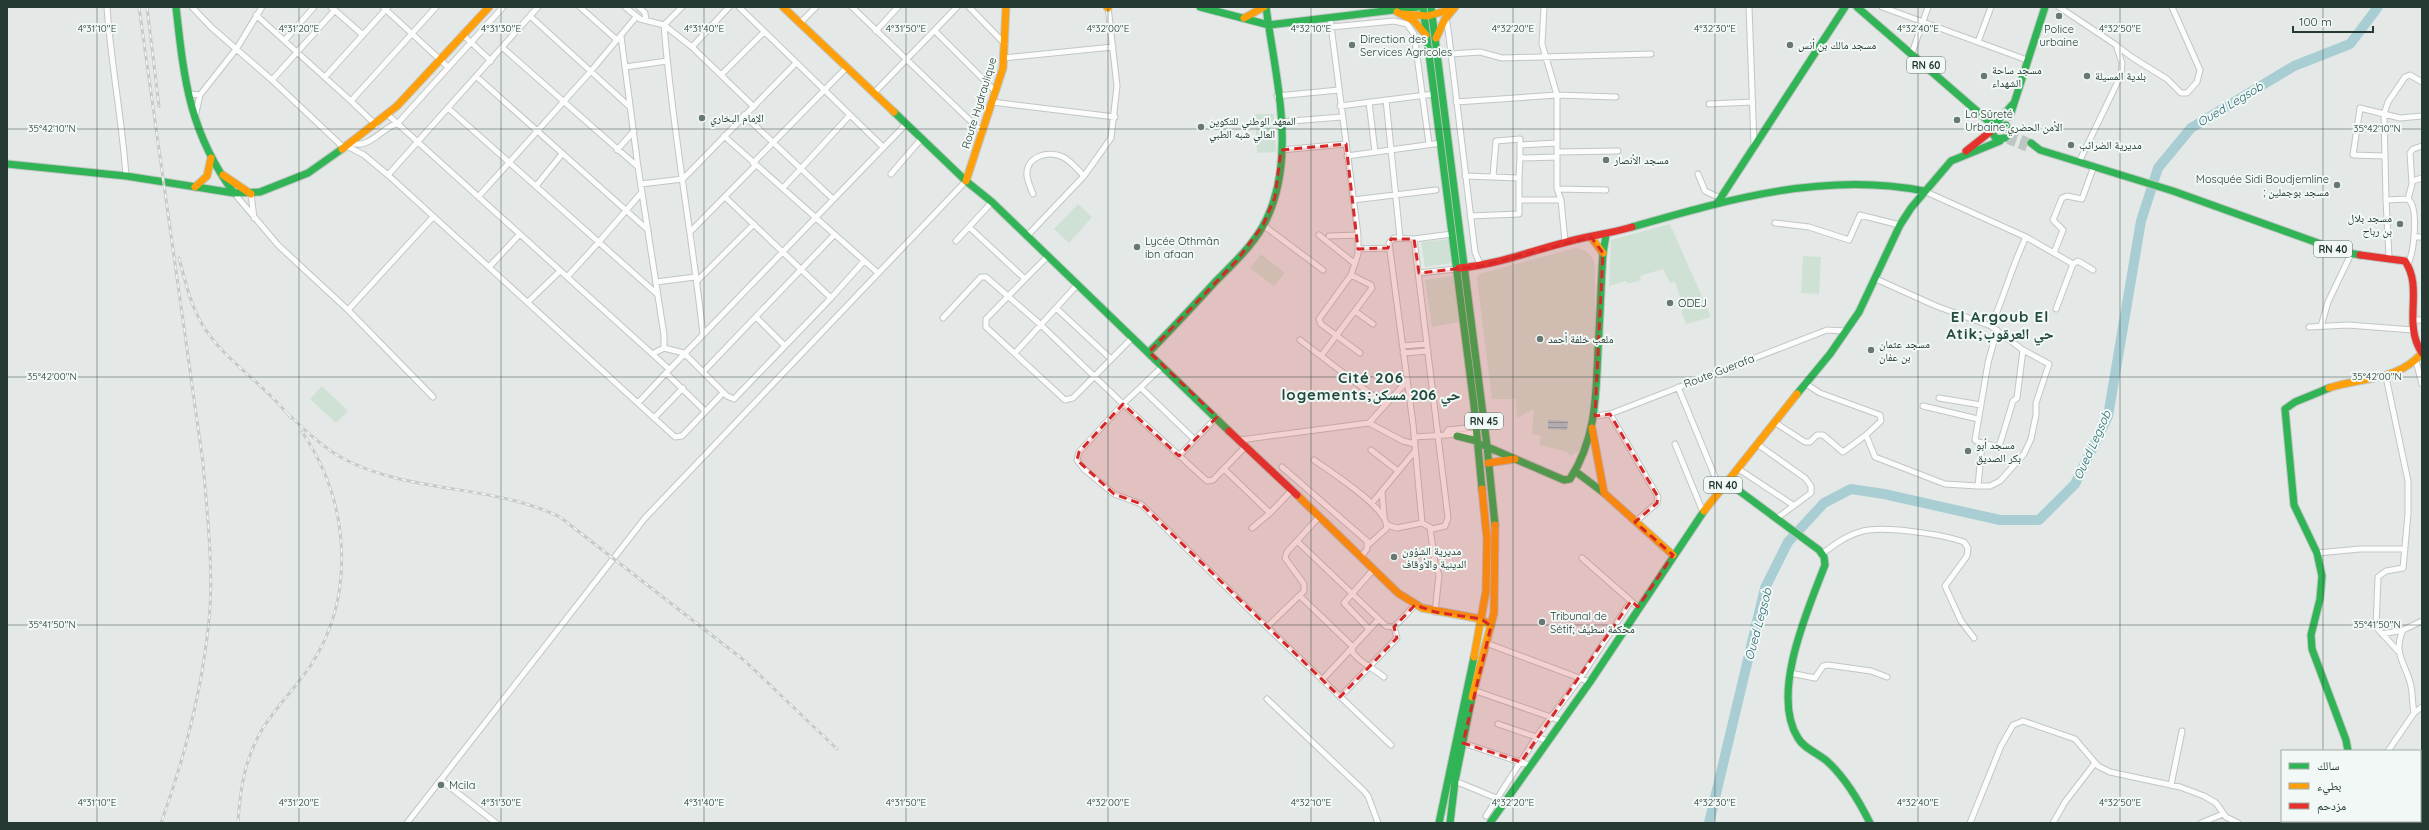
<svg xmlns="http://www.w3.org/2000/svg" width="2429" height="830" viewBox="0 0 2429 830" font-family="Quicksand,'Noto Naskh Arabic',sans-serif">
  <style>
    .garden { fill: #cfe1d4 }
    .water { fill: url(#water-rules) }
    .lines { fill: none; stroke-linecap: round; stroke-linejoin: round }
    .river { stroke: #a8ced3; stroke-width: 10 }
    .primary-tunnel { stroke: #bec6c3; stroke-width: 8; stroke-dasharray: 8 4; stroke-linecap: butt }
    .street-casing { stroke: #c1c6c4; stroke-width: 7 }
    .fast-casing { stroke: #c0c6c4; stroke-width: 9 }
    .slow-casing { stroke: #c0c6c4; stroke-width: 9 }
    .jam-casing { stroke: #c0c6c4; stroke-width: 9 }
    .street { stroke: #fbfcfb; stroke-width: 5 }
    .fast { stroke: #30b455; stroke-width: 7 }
    .slow { stroke: #ff9f0a; stroke-width: 7 }
    .jam { stroke: #e5322d; stroke-width: 7 }
    .rail-casing { stroke: #c7cac9; stroke-width: 3 }
    .rail { stroke: #f2f8f5; stroke-width: 1.5; stroke-dasharray: 4.5; stroke-linecap: butt }
    .marked { fill: #d62828; fill-opacity: 0.2; stroke: #d62828; stroke-width: 3; stroke-dasharray: 8 5; stroke-linejoin: round }
    .ticks { fill: none; stroke: #243a33; stroke-width: 1; stroke-opacity: 0.45 }
    .poi-dot { fill: #677772; stroke: #f2f8f5; stroke-width: 1.5 }
    .labels { text-anchor: middle; dominant-baseline: central; stroke-width: 4; stroke-linejoin: round; paint-order: stroke }
    .shield { fill: #f2f8f5; stroke: #62736d; stroke-width: 1 }
    .shield-label { font-size: 10px; font-weight: bold; fill: #243a33 }
    .poi-label { font-size: 11px; fill: #243a33; stroke: #f2f8f5; text-anchor: start }
    .street-label { font-size: 11px; fill: #243a33; stroke: #f2f8f5 }
    .water-label { font-size: 12px; font-style: italic; fill: #246570; stroke: #f2f8f5 }
    .district-label { font-size: 15px; font-weight: bold; letter-spacing: 1px; fill: #224a3f; stroke: #f2f8f5 }
    .ticks-label { font-size: 10px; text-anchor: middle; fill: #243a33; stroke: #f2f8f5; stroke-width: 4; stroke-linejoin: round; paint-order: stroke }
  </style>
  <defs>
    <pattern id="water-rules" width="6" height="5" patternUnits="userSpaceOnUse"><rect width="6" height="5" fill="#a8ced3"/><path d="M0 2.5h6" fill="none" stroke="#89a8ac"/></pattern>
  </defs>
  <rect width="100%" height="100%" fill="#e4e9e7"/>
  <path class="garden" d="M 1255,114 L 1274,114 L 1276,152 L 1257,153 Z
    M 1078,204 L 1092,217 L 1069,243 L 1054,229 Z
    M 1670,224 L 1711,317 L 1686,324 L 1681,311 L 1684,309 L 1675,282 L 1670,283 L 1663,269 L 1640,276 L 1641,280 L 1628,284 L 1626,281 L 1609,286 L 1611,240 Z
    M 1449,239 L 1452,263 L 1425,267 L 1421,242 Z
    M 1575,248 C 1586,250 1593,254 1595,266 L 1595,407 L 1581,450 L 1570,456 L 1568,452 L 1539,445 L 1541,436 L 1532,434 L 1534,409 L 1517,418 L 1516,399 L 1492,399 L 1477,279 L 1479,274 Z
    M 1261,254 L 1285,273 L 1274,286 L 1250,268 Z
    M 1803,256 L 1821,257 L 1819,294 L 1801,293 Z
    M 1454,276 L 1459,322 L 1432,327 L 1425,280 Z
    M 322,386 L 348,411 L 336,423 L 310,399 Z"/>
  <path class="water" d="M 1548,420 L 1568,421 L 1567,430 L 1548,429 Z"/>
  <g class="lines">
    <path class="river" d="M 1709,823 L 1765,588 L 1788,542 L 1824,503 L 1851,489 L 1884,494 L 2000,520 L 2039,520 L 2075,484 L 2108,416 L 2141,221 L 2158,168 L 2191,128 L 2294,66 L 2350,44 L 2378,7"/>
    <path class="primary-tunnel" d="M 2010,134 L 2031,143
      M 2008,140 L 2028,148"/>
    <g class="street-casing">
      <path id="street" d="M 107,7 C 111,64 122,119 126,176
        M 192,7 L 211,27 L 272,80 L 344,148
        M 331,7 L 363,35
        M 383,7 L 448,67
        M 580,7 L 617,40
        M 625,7 L 640,19 L 664,25 L 692,47 L 754,107
        M 639,7 L 645,13 L 646,20
        M 682,7 L 664,25 C 672,129 692,232 703,335
        M 739,7 L 883,147
        M 852,7 L 983,133
        M 969,7 L 1005,44
        M 1544,7 L 1542,44 L 1557,95 L 1557,189 L 1561,200 L 1565,242
        M 1749,7 L 1754,145
        M 1882,7 L 2027,60
        M 2059,7 L 2116,45 L 2122,63 L 2121,75 L 2079,162
        M 256,15 L 351,101
        M 530,16 L 630,107
        M 1444,21 L 1447,23 L 1449,37 L 1475,252 L 1481,266
        M 801,22 L 816,7
        M 1307,22 L 1310,29 L 1394,21 L 1407,24 L 1414,34 L 1429,144
        M 876,31 L 898,7
        M 935,31 L 995,91
        M 462,34 L 491,61
        M 621,36 L 638,167 L 664,335 L 664,348 L 652,354
        M 285,40 L 314,7
        M 1978,42 L 1991,7
        M 2117,46 L 2133,58 L 2167,79 L 2181,93 L 2187,93 L 2197,82 L 2200,70 L 2172,7
        M 502,47 L 638,167
        M 692,47 L 729,7
        M 1912,53 L 1928,7
        M 1451,54 L 1480,52 L 1502,58 L 1651,54
        M 1004,58 L 1113,47
        M 625,67 L 667,61
        M 721,75 L 764,32
        M 325,77 L 388,7
        M 477,77 L 648,230
        M 272,80 L 335,10
        M 2422,82 L 2410,75 L 2405,77 L 2388,102 L 2384,114 L 2400,118 L 2422,116
        M 874,93 L 957,7
        M 188,94 L 200,95
        M 1277,96 L 1339,90
        M 1386,100 L 1400,238
        M 992,102 L 1115,117
        M 1369,102 L 1375,152
        M 1456,102 L 1557,95 L 1616,97
        M 1709,104 L 1753,102
        M 1340,106 L 1434,94
        M 448,108 L 657,294
        M 388,115 L 669,369
        M 744,115 L 833,199
        M 195,117 L 200,95 L 237,48 L 262,7
        M 1279,122 L 1342,117
        M 376,125 L 351,101 L 436,7
        M 724,136 L 878,273
        M 352,143 C 368,150 383,127 398,123 L 503,7
        M 1520,145 L 1557,143
        M 347,146 L 364,155 L 388,175 L 675,437 L 682,436 L 723,393
        M 617,150 L 634,131
        M 1281,150 L 1346,144
        M 1557,152 L 1618,151
        M 1347,156 L 1441,143
        M 2384,156 L 2353,155 L 2360,108 L 2384,114 L 2386,200
        M 753,163 L 847,67
        M 891,174 L 922,138
        M 1698,174 L 1705,191 L 1720,198
        M 388,175 L 538,7
        M 1465,176 L 1519,178 L 1519,200 L 1561,200
        M 1493,176 L 1496,141 L 1520,139 L 1520,158
        M 1519,178 L 1520,158 L 1557,157
        M 2412,181 L 2422,178
        M 641,184 L 683,179 L 796,63
        M 536,186 L 562,154
        M 783,188 L 850,115
        M 1557,189 L 1606,190
        M 1924,191 L 2026,237 L 2073,264 L 2078,261 L 2093,270
        M 234,193 L 278,245 L 348,310 L 433,397
        M 251,194 L 254,218
        M 1033,194 C 1031,189 1028,182 1027,176 C 1025,156 1049,150 1063,157 C 1071,161 1078,170 1084,176
        M 479,196 L 591,71 L 636,17
        M 725,197 L 831,298
        M 2408,199 L 2412,184 L 2410,153 L 2413,149 L 2422,146
        M 1353,200 L 1436,190
        M 1470,216 L 1519,214 L 1519,200
        M 1775,223 L 1809,227 L 1849,240 L 1860,215 L 1900,225
        M 1263,225 L 1323,270
        M 969,227 L 1025,279 L 1047,257
        M 691,231 L 756,165
        M 1319,235 L 1354,263
        M 1027,236 L 1084,176 L 1111,138 L 1117,86 L 1108,7
        M 1329,236 L 1358,235
        M 2414,237 L 2422,237
        M 956,241 L 992,202
        M 1358,249 L 1390,248
        M 2054,253 L 2063,230 L 2053,220 L 2062,198 L 2067,196 L 2082,199 L 2094,166
        M 2389,257 L 2386,200 L 2408,199 C 2419,207 2414,252 2408,264
        M 490,266 L 519,235
        M 1419,273 L 1456,269
        M 1351,275 L 1319,319 L 1321,324 L 1360,353
        M 567,277 L 598,243 L 642,192
        M 1025,279 L 986,319 L 986,327 L 1065,400 L 1073,398 L 1133,337
        M 1876,279 L 1936,306 L 1991,326 L 2023,350 L 2049,364 L 2036,403 L 2036,415 L 2031,439 L 2024,454 L 2000,481 L 1990,486 L 1978,486
        M 697,281 L 754,224
        M 656,282 L 695,277
        M 528,302 L 560,271
        M 1056,308 L 1111,359
        M 2056,309 L 2073,264
        M 348,310 L 433,217
        M 1355,311 L 1373,324
        M 756,317 L 784,345
        M 943,318 L 981,277 L 986,277 L 1041,325 L 1123,404 L 1163,366
        M 2413,320 L 2422,320
        M 1991,326 C 2004,297 2012,266 2026,237
        M 2321,326 L 2328,302 L 2351,254
        M 2309,327 L 2348,325 L 2413,330
        M 1997,330 L 1988,363 L 1975,440 L 1978,442 L 1999,447 L 2013,401 L 2017,398 L 2023,350
        M 1300,340 L 1384,404
        M 1402,346 L 1427,344
        M 664,348 L 684,353 L 727,396 L 734,399 L 831,298 L 864,261
        M 1015,353 L 1077,285
        M 1403,353 L 1428,351
        M 1321,356 L 1372,288 L 1371,285 L 1351,275 L 1358,254 L 1358,235 L 1330,18
        M 2416,361 L 2422,384
        M 703,372 L 834,235
        M 2386,377 L 2408,481 L 2408,514 L 2403,568 L 2386,571 L 2378,577 L 2376,627 L 2398,651
        M 1806,384 L 1820,393 L 1880,415 L 1881,421 L 1866,435 L 1875,457 L 1945,484 L 1978,486 L 1982,444
        M 1678,387 L 1720,489
        M 1141,388 L 1195,440
        M 1939,398 L 1981,405
        M 638,403 L 666,373
        M 1923,406 L 1978,419
        M 705,411 L 666,373 L 906,124
        M 1610,414 L 1658,497 L 1657,503 L 1635,522
        M 1595,416 L 1610,414 L 1827,330 L 1845,331
        M 654,418 L 683,388
        M 1774,422 L 1805,442 L 1810,442 L 1817,435 L 1823,435 L 1843,452 L 1866,435
        M 1369,423 L 1403,441 L 1415,444
        M 1445,435 L 1448,430 L 1476,427
        M 1415,437 L 1476,433
        M 1240,440 L 1369,423 L 1407,381
        M 1675,444 L 1703,512
        M 1757,444 L 1805,478 L 1811,486 L 1811,493 L 1777,518
        M 1246,446 L 1213,480 L 1207,481 L 1123,404 L 1079,452 L 1077,460 L 1084,469 L 1114,494 L 1141,504 L 1267,627 L 1304,591 L 1304,584 L 1285,558 L 1287,552 L 1318,518
        M 1371,450 L 1398,471
        M 1179,456 L 1217,417
        M 1314,460 C 1329,471 1393,511 1386,529 L 1368,545
        M 1282,467 L 1367,541 L 1367,549 L 1360,558
        M 1737,468 L 1793,505
        M 1224,469 L 1270,513 L 1292,490
        M 1382,492 L 1384,516
        M 1372,503 L 1415,451
        M 1422,523 L 1413,424 L 1389,243 L 1394,238 L 1414,239 L 1452,234
        M 1387,525 L 1397,528 L 1422,523 L 1433,529 L 1445,526 L 1448,518 L 1414,239
        M 1252,528 L 1270,513
        M 1430,528 L 1435,563 L 1439,575 L 1435,612
        M 1297,541 L 1386,626 L 1394,627 L 1415,605
        M 2317,553 L 2360,549 L 2405,549
        M 1822,554 C 1835,544 1847,535 1863,531 C 1884,526 1942,534 1964,542 L 1968,548 L 1967,556 L 1945,586 L 1961,621 L 1974,638
        M 1582,558 L 1631,601
        M 1300,596 L 1352,646 L 1353,653 C 1362,664 1373,668 1384,677
        M 1267,627 L 1391,745
        M 1369,629 L 1344,603 L 1373,570
        M 2382,634 L 2403,630
        M 1486,643 L 1590,682
        M 1790,673 L 1815,678 L 1823,666 L 1828,665 L 1871,671 L 1887,677
        M 1322,680 L 1378,620
        M 1473,690 L 1562,721
        M 1340,697 L 1397,638 L 1394,627
        M 1267,699 L 1364,791 L 1368,796 L 1378,823
        M 2414,713 L 2422,707
        M 1498,724 L 1548,741
        M 1463,743 L 1529,765
        M 2388,751 L 2414,713 C 2412,703 2413,692 2410,682 C 2404,661 2393,653 2403,630 L 2422,621
        M 441,780 L 496,823
        M 1455,781 L 1501,800
        M 2171,785 L 2182,731
        M 1486,816 L 1537,736 L 1581,677 L 1631,601 L 1638,607
        M 407,823 L 645,518 L 966,181
        M 1970,823 L 2001,746 L 2013,725 L 2023,721 L 2075,739 L 2098,766 L 2110,772 L 2180,787 L 2204,796 L 2216,803 L 2226,817 L 2238,823
        M 2053,823 L 2065,802 L 2095,763
        M 2201,823 L 2223,814"/>
    </g>
    <g class="fast-casing">
      <path id="fast" d="M 176,7 C 184,79 189,132 234,193
        M 1200,7 L 1269,25 L 1418,7
        M 1423,7 L 1474,405 L 1482,489
        M 1431,7 L 1487,446 L 1495,525
        M 1857,7 L 1993,125
        M 894,112 L 966,181 L 992,202 L 1229,431
        M 2010,116 L 2045,7
        M 1999,122 L 1993,125 L 1991,131 L 1996,139 L 2005,138 L 2008,135 L 2006,125
        M 1996,123 L 2012,105
        M 2031,143 L 2040,150 L 2173,191 L 2343,252 L 2360,255
        M 7,164 L 126,176 L 234,193 L 260,192 L 308,173 L 342,149
        M 1718,202 L 1845,7
        M 1632,227 C 1726,200 1825,171 1924,191
        M 1149,352 C 1172,329 1194,305 1216,281 C 1233,264 1251,247 1263,226 C 1299,161 1275,76 1266,7
        M 2329,388 L 2295,402 L 2285,409 L 2294,505 L 2317,553 L 2322,576 L 2320,599 L 2311,635 L 2312,649 L 2346,740 L 2348,751
        M 1797,394 L 1830,354 L 1859,312 L 1900,225 L 1911,208 L 1951,161 L 2000,141
        M 1457,436 L 1477,441
        M 1483,445 L 1564,480 L 1570,479 C 1596,439 1596,396 1598,350 C 1600,318 1601,285 1603,253 L 1606,235
        M 1575,471 L 1604,493
        M 1726,481 L 1819,550 L 1824,557 L 1825,565 C 1808,609 1770,694 1798,738 C 1804,749 1820,754 1829,763 C 1847,780 1859,801 1870,823
        M 1439,823 L 1474,657
        M 1450,823 L 1455,781 L 1472,697
        M 1490,823 L 1590,682 L 1704,511
        M 2340,823 L 2341,821"/>
    </g>
    <g class="slow-casing">
      <path id="slow" d="M 783,7 L 894,112
        M 1107,7 L 1108,8
        M 1397,12 L 1414,21 L 1426,35
        M 1403,14 L 1428,16 L 1452,9
        M 1244,18 L 1264,7
        M 1436,38 L 1445,19 L 1455,7
        M 342,149 L 397,106 L 489,7
        M 223,175 L 251,194
        M 966,181 L 1003,68 L 1006,7
        M 195,187 L 207,176 L 211,158
        M 1591,237 L 1603,253
        M 2329,388 C 2362,377 2398,381 2422,353
        M 1592,428 L 1604,493 L 1673,555
        M 1488,463 L 1515,459
        M 1297,495 L 1398,593 L 1422,608 L 1481,619 L 1491,626
        M 1704,511 L 1797,394
        M 1474,657 L 1486,591 L 1487,539 L 1482,489
        M 1472,697 L 1494,613 L 1495,525"/>
    </g>
    <g class="jam-casing">
      <path id="jam" d="M 1966,151 L 1990,132
        M 2360,255 L 2405,261 C 2424,289 2402,323 2422,353
        M 1459,268 C 1495,265 1528,252 1563,243 C 1586,236 1609,234 1632,227
        M 1229,431 L 1297,495"/>
    </g>
    <use href="#street" class="street"/>
    <use href="#fast" class="fast"/>
    <use href="#slow" class="slow"/>
    <use href="#jam" class="jam"/>
    <g class="rail-casing">
      <path id="rail" d="M 139,7 L 203,463 C 207,512 214,571 209,620 C 202,690 185,757 161,823
        M 147,7 L 159,106
        M 179,258 C 185,280 190,304 202,324 C 224,361 265,384 291,418
        M 287,413 C 305,430 323,448 344,459 C 411,494 493,484 560,517 L 745,661 L 837,749
        M 238,823 C 240,789 245,757 263,728 C 277,706 296,687 311,665 C 357,594 349,500 302,432"/>
    </g>
    <use href="#rail" class="rail"/>
  </g>
  <path class="marked" d="M 1346,144 L 1358,249 L 1388,248 L 1391,239 L 1414,239 L 1419,273 L 1481,266 L 1591,237 L 1603,253 L 1595,416 L 1610,414 L 1658,497 L 1657,503 L 1635,522 L 1673,555 L 1638,607 L 1631,601 L 1521,762 L 1463,743 L 1491,626 L 1481,619 L 1435,612 L 1415,605 L 1394,627 L 1397,638 L 1340,697 L 1141,504 L 1114,494 L 1077,460 L 1079,452 L 1123,404 L 1179,456 L 1217,417 L 1149,352 L 1238,259 L 1263,225 L 1275,197 L 1281,150 Z"/>
  <path class="ticks" d="M 97,7 L 97,823M 299,7 L 299,823M 501,7 L 501,823M 704,7 L 704,823M 906,7 L 906,823M 1108,7 L 1108,823M 1311,7 L 1311,823M 1513,7 L 1513,823M 1715,7 L 1715,823M 1918,7 L 1918,823M 2120,7 L 2120,823M 2323,7 L 2323,751M 7,129 L 2422,129M 7,377 L 2422,377M 7,625 L 2422,625M 2323,821 L 2323,823"/>
  <g class="poi-dot">
    <circle cx="2059" cy="16" r="4"/>
    <circle cx="1352" cy="45" r="4"/>
    <circle cx="1790" cy="45" r="4"/>
    <circle cx="1984" cy="76" r="4"/>
    <circle cx="2087" cy="76" r="4"/>
    <circle cx="702" cy="118" r="4"/>
    <circle cx="1957" cy="120" r="4"/>
    <circle cx="1201" cy="127" r="4"/>
    <circle cx="2071" cy="145" r="4"/>
    <circle cx="1606" cy="160" r="4"/>
    <circle cx="2337" cy="185" r="4"/>
    <circle cx="2400" cy="224" r="4"/>
    <circle cx="1137" cy="247" r="4"/>
    <circle cx="1670" cy="303" r="4"/>
    <circle cx="1540" cy="339" r="4"/>
    <circle cx="1871" cy="350" r="4"/>
    <circle cx="1968" cy="451" r="4"/>
    <circle cx="1394" cy="557" r="4"/>
    <circle cx="1542" cy="622" r="4"/>
    <circle cx="441" cy="785" r="4"/>
  </g>
  <g class="labels">
    <g class="shield">
      <rect x="1907" y="57" width="38" height="16" rx="3"/>
      <rect x="2314" y="241" width="38" height="16" rx="3"/>
      <rect x="1465" y="413" width="38" height="16" rx="3"/>
      <rect x="1704" y="477" width="38" height="16" rx="3"/>
    </g>
    <g class="shield-label">
      <text x="1926" y="65">RN 60</text>
      <text x="2333" y="249">RN 40</text>
      <text x="1484" y="421">RN 45</text>
      <text x="1723" y="485">RN 40</text>
    </g>
    <g class="poi-label">
      <text x="2059" y="29" text-anchor="middle">Police<tspan x="2059" dy="13">urbaine</tspan></text>
      <text x="1360" y="39">Direction des<tspan x="1360" dy="13">Services Agricoles</tspan></text>
      <text x="1798" y="45">مسجد مالك بن أنس</text>
      <text x="1992" y="70">مسجد ساحة<tspan x="1992" dy="13">الشهداء</tspan></text>
      <text x="2095" y="76">بلدية المسيلة</text>
      <text x="1965" y="114">La Sûreté<tspan x="1965" dy="13">Urbaine;الأمن الحضري</tspan></text>
      <text x="710" y="118">الإمام البخاري</text>
      <text x="1209" y="121">المعهد الوطني للتكوين<tspan x="1209" dy="13">العالي شبه الطبي</tspan></text>
      <text x="2079" y="145">مديرية الضرائب</text>
      <text x="1614" y="160">مسجد الأنصار</text>
      <text x="2329" y="179" text-anchor="end">Mosquée Sidi Boudjemline<tspan x="2329" dy="13">; مسجد بوجملين</tspan></text>
      <text x="2392" y="218" text-anchor="end">مسجد بلال<tspan x="2392" dy="13">بن رباح</tspan></text>
      <text x="1145" y="241">Lycée Othmân<tspan x="1145" dy="13">ibn afaan</tspan></text>
      <text x="1678" y="303">ODEJ</text>
      <text x="1548" y="339">ملعب خلفة أحمد</text>
      <text x="1879" y="344">مسجد عثمان<tspan x="1879" dy="13">بن عفان</tspan></text>
      <text x="1976" y="445">مسجد أبو<tspan x="1976" dy="13">بكر الصديق</tspan></text>
      <text x="1402" y="551">مديرية الشؤون<tspan x="1402" dy="13">الدينية والأوقاف</tspan></text>
      <text x="1550" y="616">Tribunal de<tspan x="1550" dy="13">Sétif; محكمة سطيف</tspan></text>
      <text x="449" y="785">Mcila</text>
    </g>
    <g class="street-label">
      <text transform="translate(979 103) rotate(-73)">Route Hydraulique</text>
      <text transform="translate(1719 371) rotate(-21)">Route Guerafa</text>
    </g>
    <g class="water-label">
      <text transform="translate(2230 104) rotate(-31)">Oued Legsob</text>
      <text transform="translate(2092 445) rotate(-66)">Oued Legsob</text>
      <text transform="translate(1758 624) rotate(-75)">Oued Legsob</text>
    </g>
    <g class="district-label">
      <text x="2000" y="316">El Argoub El<tspan x="2000" dy="17">Atik;حي العرقوب</tspan></text>
      <text x="1371" y="377">Cité 206<tspan x="1371" dy="17">logements;حي 206 مسكن</tspan></text>
    </g>
  </g>
  <g class="ticks-label">
    <text x="97" y="32">4°31'10"E</text>
    <text x="299" y="32">4°31'20"E</text>
    <text x="501" y="32">4°31'30"E</text>
    <text x="704" y="32">4°31'40"E</text>
    <text x="906" y="32">4°31'50"E</text>
    <text x="1108" y="32">4°32'00"E</text>
    <text x="1311" y="32">4°32'10"E</text>
    <text x="1513" y="32">4°32'20"E</text>
    <text x="1715" y="32">4°32'30"E</text>
    <text x="1918" y="32">4°32'40"E</text>
    <text x="2120" y="32">4°32'50"E</text>
    <text x="52" y="132">35°42'10"N</text>
    <text x="2377" y="132">35°42'10"N</text>
    <text x="52" y="380">35°42'00"N</text>
    <text x="2377" y="380">35°42'00"N</text>
    <text x="52" y="628">35°41'50"N</text>
    <text x="2377" y="628">35°41'50"N</text>
    <text x="97" y="806">4°31'10"E</text>
    <text x="299" y="806">4°31'20"E</text>
    <text x="501" y="806">4°31'30"E</text>
    <text x="704" y="806">4°31'40"E</text>
    <text x="906" y="806">4°31'50"E</text>
    <text x="1108" y="806">4°32'00"E</text>
    <text x="1311" y="806">4°32'10"E</text>
    <text x="1513" y="806">4°32'20"E</text>
    <text x="1715" y="806">4°32'30"E</text>
    <text x="1918" y="806">4°32'40"E</text>
    <text x="2120" y="806">4°32'50"E</text>
  </g>
  <rect width="2429" height="830" fill="none" stroke="#243a33" stroke-width="16"/>
  <rect x="2281" y="750" width="140" height="72" fill="#f2f8f5" stroke="#a0aca7"/>
  <rect x="2289" y="763" width="20" height="6" fill="#30b455" stroke="#a0aca7"/>
  <text x="2317" y="770" font-size="12" fill="#243a33">سالك</text>
  <rect x="2289" y="783" width="20" height="6" fill="#ff9f0a" stroke="#a0aca7"/>
  <text x="2317" y="790" font-size="12" fill="#243a33">بطيء</text>
  <rect x="2289" y="803" width="20" height="6" fill="#e5322d" stroke="#a0aca7"/>
  <text x="2317" y="810" font-size="12" fill="#243a33">مزدحم</text>
  <path d="M2293 26v6h80v-6" fill="none" stroke="#243a33" stroke-width="2"/>
  <text x="2299" y="26" font-size="12" fill="#243a33" stroke="#f2f8f5" stroke-width="3" paint-order="stroke">100 m</text>
</svg>
